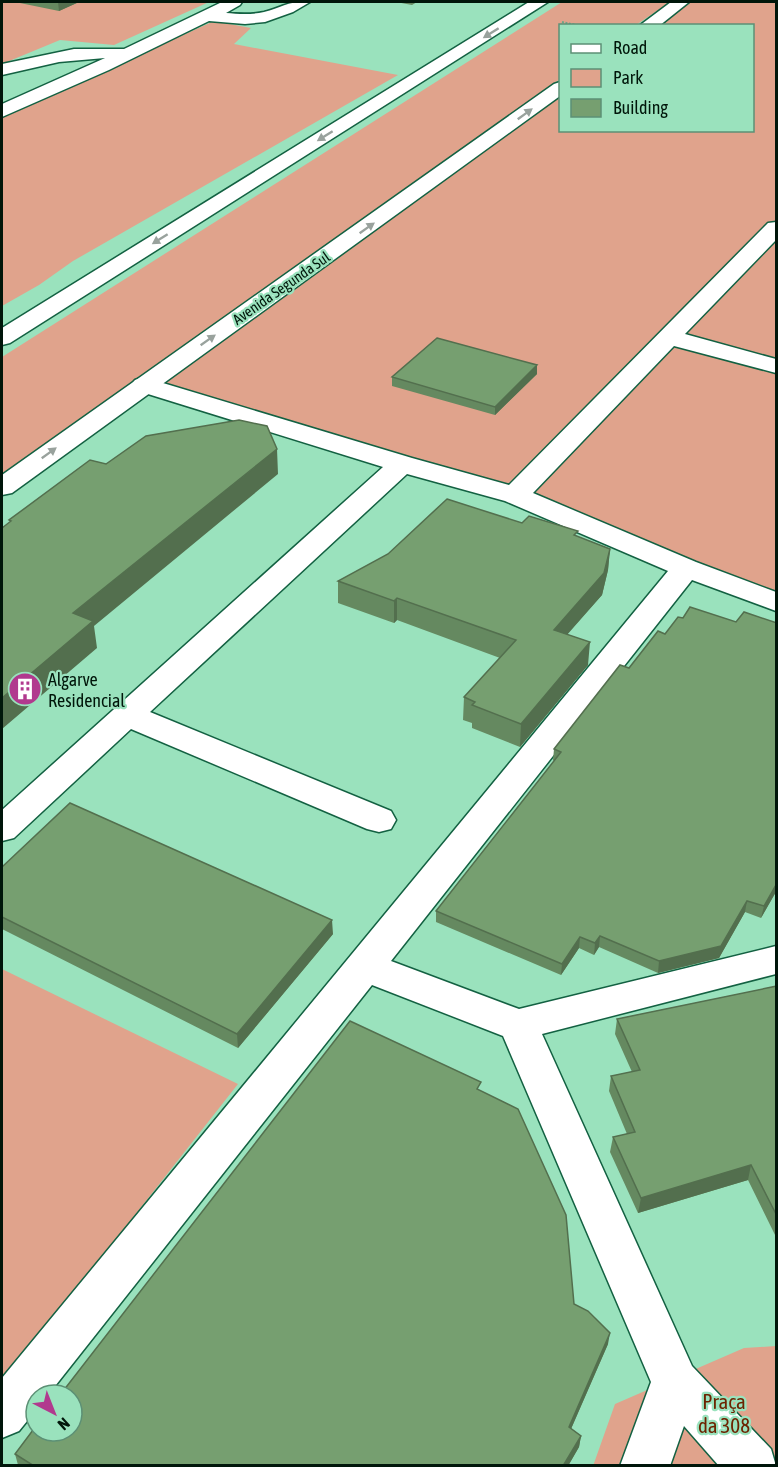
<svg xmlns="http://www.w3.org/2000/svg" width="778" height="1467" viewBox="0 0 778 1467" font-family="'Asap Condensed',sans-serif">
  <style>
    .green { fill: #e0a38c }
    .lines { fill: none; stroke-linecap: round; stroke-linejoin: round }
    .minor-casing { stroke: #136142; stroke-width: 3 }
    .major-casing { stroke: #136142; stroke-width: 3 }
    .path { stroke: #6ca587; stroke-width: 2; stroke-dasharray: 2 1.5; stroke-linecap: butt }
    .minor { fill: #fff; fill-rule: evenodd }
    .major { fill: #fff; fill-rule: evenodd }
    .wall { fill: #658960 }
    .shaded-wall { fill: #536f4e }
    .building { fill: #769f70; stroke: #536f4e; stroke-width: 1.5 }
    .oneway { fill: #99a29d }
    .labels { text-anchor: middle; dominant-baseline: central; stroke-width: 4.5; stroke-linejoin: round; paint-order: stroke }
    .far-street-label { font-size: 15px; fill: #00160a; stroke: #9ae2bd }
    .poi-label { font-size: 18px; fill: #00160a; stroke: #9ae2bd; text-anchor: start }
    .near-park-label { font-size: 21px; fill: #6c2300; stroke: #9ae2bd }
  </style>
  <rect width="100%" height="100%" fill="#9ae2bd"/>
  <path class="green" d="M 2,2 L 209,2 L 114,45 L 60,40 L 2,64 Z
    M 562,2 L 670,2 L 636,25 L 560,26 L 560,79 L 2,474 L 2,357 Z
    M 681,2 L 776,2 L 776,602 L 686,568 L 515,495 L 144,385 L 560,88 L 560,130 L 752,130 L 752,26 L 647,25 Z
    M 214,21 L 251,28 L 234,44 L 398,75 L 73,261 L 39,285 L 2,306 L 2,117 Z
    M 2,969 L 238,1084 L 83,1281 L 2,1380 Z
    M 776,1346 L 776,1465 L 593,1466 L 615,1404 L 744,1348 Z"/>
  <g class="lines">
    <g class="minor-casing">
      <path id="minor" d="M 222,2 L 242,2 L 240,5 L 226,13 C 238,14 251,15 264,12 C 282,7 291,0 310,2 L 293,12 L 265,22 L 245,24 L 209,21 L 109,70 L 2,117 L 2,104 L 105,58 L 59,62 L 2,75 L 2,64 L 74,49 L 124,49 Z
        M 776,222 L 776,240 L 685,334 L 776,359 L 776,373 L 674,346 L 533,493 L 696,562 L 776,592 L 776,611 L 692,580 L 391,961 L 519,1009 L 776,946 L 776,974 L 542,1034 L 692,1366 L 771,1449 L 776,1466 L 719,1466 L 684,1426 L 670,1466 L 620,1466 L 651,1382 L 503,1036 L 372,985 L 48,1395 L 36,1395 L 36,1410 L 19,1431 L 2,1438 L 2,1378 L 668,571 L 505,501 L 407,474 L 150,712 L 391,811 L 396,820 L 391,829 L 379,832 L 367,829 L 131,729 L 14,838 L 2,841 L 2,810 L 383,467 L 135,390 L 131,385 L 135,380 L 144,377 L 153,380 L 412,458 L 509,485 L 768,223 Z"/>
    </g>
    <g class="major-casing">
      <path id="major" d="M 529,2 L 548,2 L 10,343 L 2,345 L 2,328 Z
        M 671,2 L 689,2 L 659,26 L 639,26 Z
        M 560,82 L 560,96 L 12,493 L 2,495 L 2,475 L 554,84 Z"/>
    </g>
    <path class="path" d="M 562,22 L 581,26"/>
    <use href="#minor" class="minor"/>
    <use href="#major" class="major"/>
  </g>
  <path class="wall" d="M 15,2 L 79,2 L 59,11 Z
    M 396,2 L 417,2 L 412,5 Z
    M 537,365 L 537,374 L 495,415 L 392,386 L 392,377 Z
    M 522,523 L 577,536 L 610,549 L 608,570 L 602,595 L 567,634 L 588,665 L 520,747 L 472,728 L 472,723 L 463,720 L 464,697 L 500,658 L 397,620 L 394,623 L 338,603 L 338,581 Z
    M 683,618 L 736,622 L 777,623 L 777,890 L 761,918 L 745,912 L 719,958 L 658,973 L 599,947 L 594,955 L 579,948 L 561,975 L 436,922 L 436,911 L 554,761 L 553,760 L 554,749 L 629,668 Z
    M 2,867 L 333,934 L 238,1048 L 2,929 Z
    M 777,986 L 777,1239 L 748,1180 L 638,1213 L 610,1152 L 613,1137 L 627,1134 L 609,1091 L 611,1076 L 632,1072 L 615,1034 L 617,1019 Z
    M 481,1091 L 574,1304 L 608,1344 L 571,1429 L 581,1436 L 579,1447 L 568,1466 L 19,1466 L 18,1465 L 15,1454 Z"/>
  <path class="shaded-wall" d="M 58,2 L 79,2 L 59,11 Z
    M 537,365 L 537,374 L 495,415 L 495,407 Z
    M 277,449 L 278,474 L 94,626 L 97,648 L 2,729 L 2,698 L 73,613 Z
    M 610,549 L 608,570 L 602,595 L 552,652 L 554,630 Z
    M 397,598 L 397,620 L 394,623 L 394,601 Z
    M 590,642 L 588,665 L 520,747 L 521,724 Z
    M 777,883 L 777,890 L 761,918 L 764,906 Z
    M 747,901 L 745,912 L 719,958 L 658,973 L 659,961 Z
    M 332,920 L 333,934 L 238,1048 L 237,1034 Z
    M 600,936 L 599,947 L 594,955 L 595,943 Z
    M 580,937 L 579,948 L 561,975 L 562,964 Z
    M 751,1165 L 748,1180 L 638,1213 L 641,1198 Z
    M 610,1333 L 608,1344 L 567,1438 L 569,1427 Z
    M 581,1436 L 579,1447 L 568,1466 L 563,1466 Z"/>
  <path class="building" d="M 437,338 L 537,365 L 495,407 L 392,377 Z
    M 239,420 L 267,426 L 277,449 L 73,613 L 93,621 L 2,698 L 2,528 L 11,521 L 9,520 L 90,460 L 106,464 L 146,436 Z
    M 447,499 L 522,523 L 529,516 L 578,531 L 574,535 L 610,549 L 604,573 L 554,630 L 590,642 L 521,724 L 472,705 L 475,702 L 464,697 L 516,640 L 397,598 L 394,601 L 338,581 L 388,554 Z
    M 690,607 L 736,622 L 744,612 L 777,623 L 777,883 L 764,906 L 747,901 L 721,946 L 659,961 L 600,936 L 595,943 L 580,937 L 562,964 L 436,911 L 561,752 L 554,749 L 620,665 L 629,668 L 658,631 L 665,634 L 678,617 L 683,618 Z
    M 70,803 L 332,920 L 237,1034 L 2,917 L 2,867 Z
    M 777,986 L 777,1216 L 751,1165 L 641,1198 L 613,1137 L 635,1132 L 611,1076 L 640,1070 L 617,1019 Z
    M 350,1021 L 481,1082 L 477,1089 L 518,1109 L 566,1215 L 574,1304 L 588,1311 L 610,1333 L 569,1427 L 581,1436 L 563,1466 L 34,1466 L 15,1454 L 36,1426 L 36,1431 L 72,1431 L 72,1395 L 60,1395 Z"/>
  <defs><path id="oneway-solid" d="M-6-.8H1V-3.2L6.5 0L1 3.2V.8H-6Z" transform="scale(1.5)"/></defs>
  <g class="oneway">
    <use href="#oneway-solid" transform="translate(491 33) rotate(148)"/>
    <use href="#oneway-solid" transform="translate(525 114) rotate(-36)"/>
    <use href="#oneway-solid" transform="translate(325 136) rotate(148)"/>
    <use href="#oneway-solid" transform="translate(367 228) rotate(-35)"/>
    <use href="#oneway-solid" transform="translate(160 239) rotate(148)"/>
    <use href="#oneway-solid" transform="translate(208 340) rotate(-35)"/>
    <use href="#oneway-solid" transform="translate(49 453) rotate(-36)"/>
  </g>
  <defs>
    <g id="building-disc" transform="scale(1.725)"><circle r="9.5" fill="#b1398e" stroke="#9ae2bd"/><path d="M-4-6H4V6H1V3H-1V6H-4ZM-2.5-4.3h1.7v1.8h-1.7ZM.8-4.3h1.7v1.8H.8ZM-2.5-1h1.7V.8h-1.7ZM.8-1h1.7V.8H.8Z" fill="#fff"/></g>
  </defs>
  <g fill-rule="evenodd">
    <use href="#building-disc" x="25" y="689"/>
  </g>
  <g class="labels">
    <g class="far-street-label">
      <text transform="translate(281 288) rotate(-35)">Avenida Segunda Sul</text>
    </g>
    <g class="poi-label">
      <text x="48" y="679">Algarve<tspan x="48" dy="21">Residencial</tspan></text>
    </g>
    <g class="near-park-label">
      <text x="724" y="1401">Praça<tspan x="724" dy="24">da 308</tspan></text>
    </g>
  </g>
  <rect width="778" height="1467" fill="none" stroke="#00160a" stroke-width="6"/>
  <rect x="559" y="24" width="195" height="108" fill="#9ae2bd" stroke="#5c9075" stroke-width="1.5"/>
  <rect x="571" y="44" width="30" height="9" fill="#ffffff" stroke="#5c9075" stroke-width="1.5"/>
  <text x="613" y="54" font-size="18" fill="#00160a">Road</text>
  <rect x="571" y="69" width="30" height="18" fill="#e0a38c" stroke="#5c9075" stroke-width="1.5"/>
  <text x="613" y="84" font-size="18" fill="#00160a">Park</text>
  <rect x="571" y="99" width="30" height="18" fill="#769f70" stroke="#5c9075" stroke-width="1.5"/>
  <text x="613" y="114" font-size="18" fill="#00160a">Building</text>
  <g transform="translate(54 1413) rotate(138)"><circle r="28" fill="#9ae2bd" stroke="#5c9075" stroke-width="1.5"/>
  <path d="M0-4.5L10 22L0 15L-10 22Z" fill="#b1398e"/>
  <text y="-9" font-size="16" font-weight="bold" text-anchor="middle" fill="#00160a">N</text>
  </g>
</svg>
